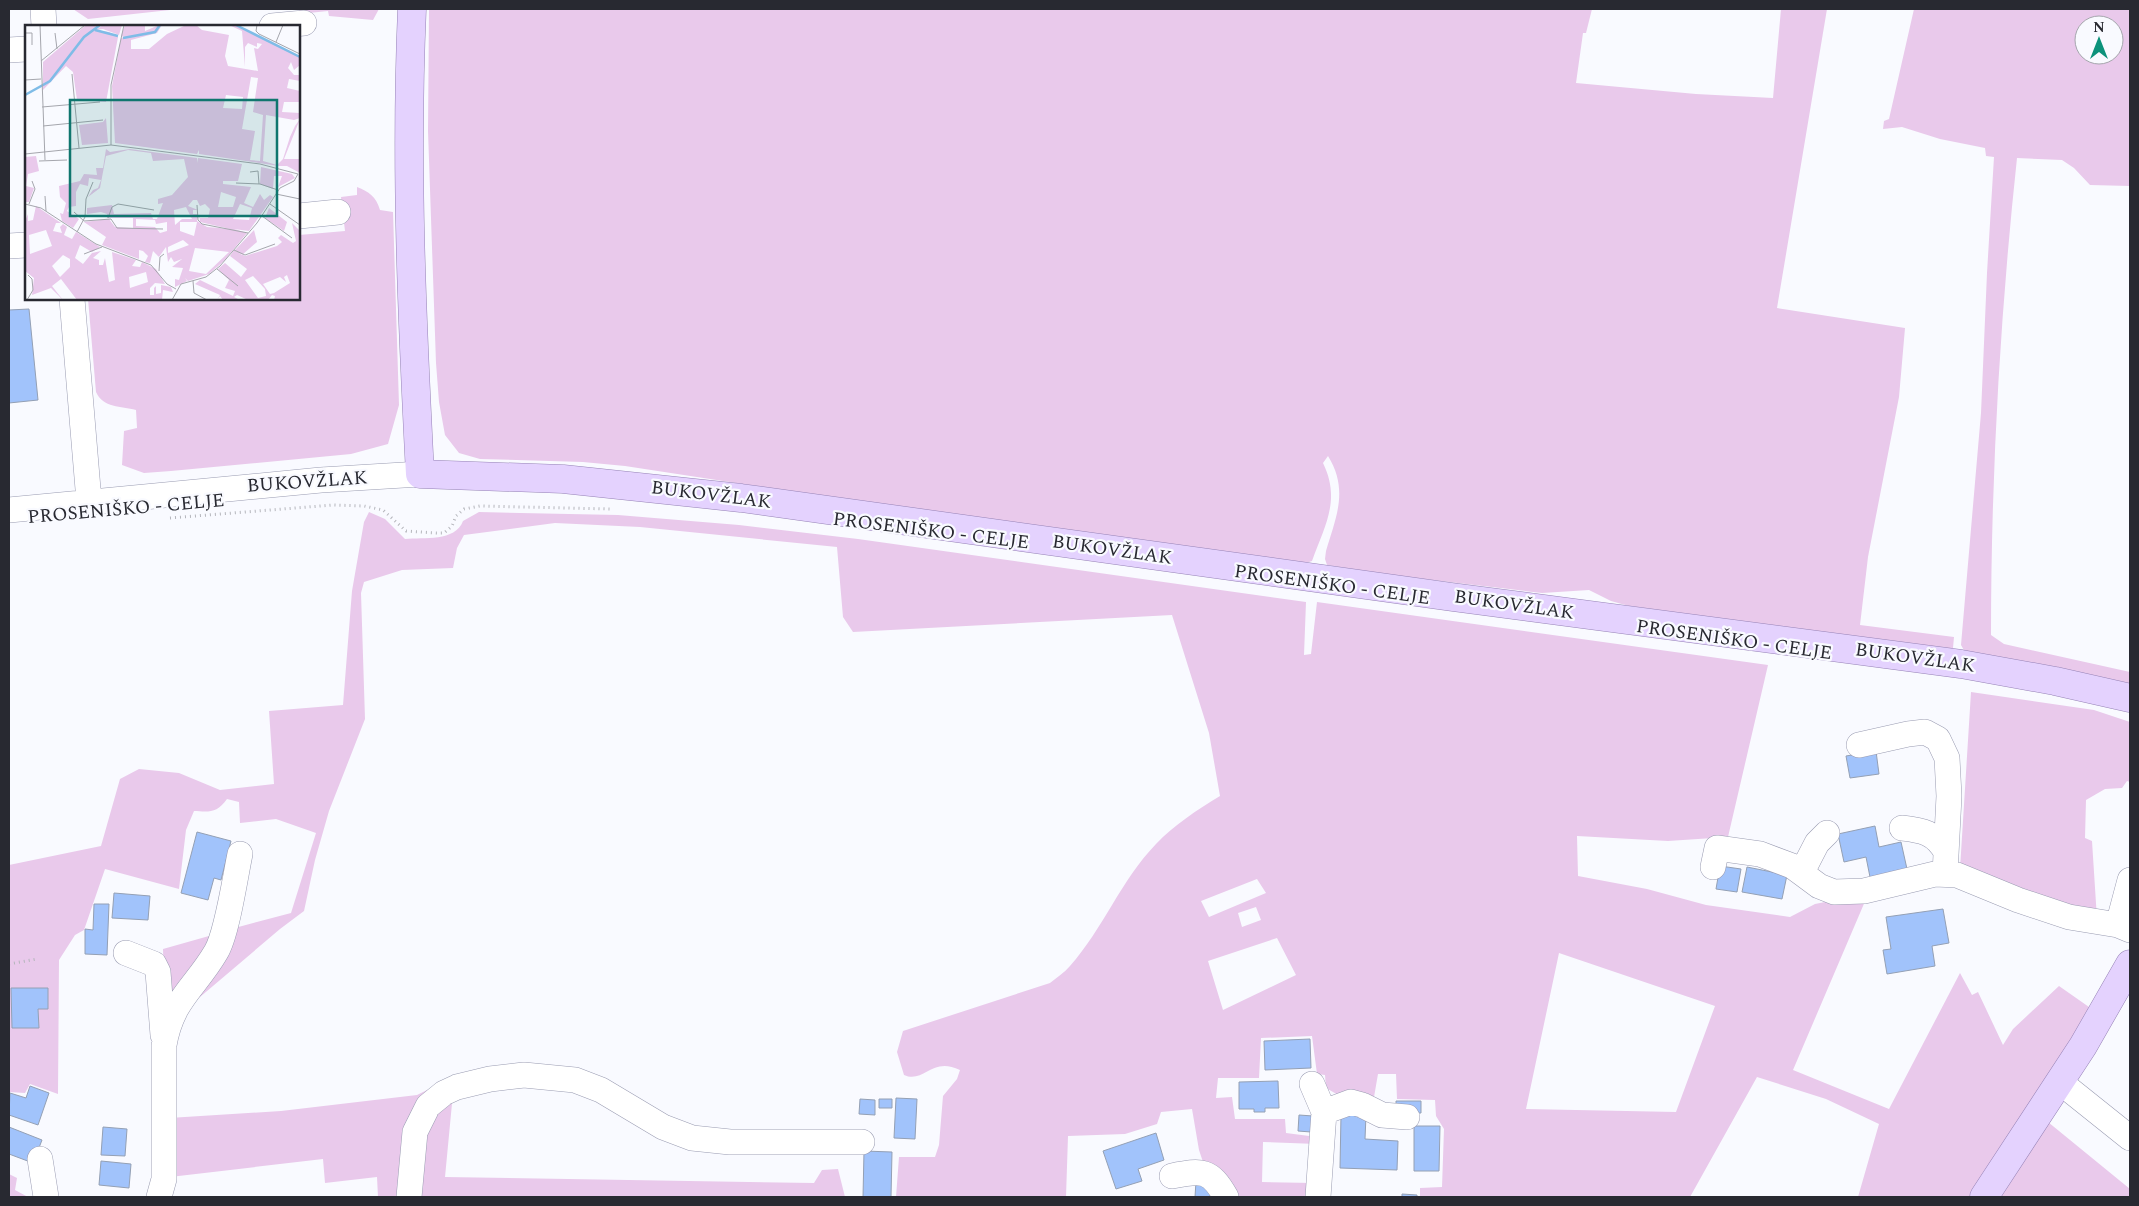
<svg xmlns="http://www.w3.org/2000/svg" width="2139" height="1206" viewBox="0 0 2139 1206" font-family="Spectral,serif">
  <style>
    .green { fill: #e9c9eb; fill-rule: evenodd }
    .building { fill: #a1c3fb; stroke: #94a0b4 }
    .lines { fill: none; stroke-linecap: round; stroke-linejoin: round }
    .minor-casing { stroke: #9a9cb2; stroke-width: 26 }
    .major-casing { stroke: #9683b6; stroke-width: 29 }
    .path { stroke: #b4b5bb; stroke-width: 3; stroke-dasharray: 1 4; stroke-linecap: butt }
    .minor { stroke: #fff; stroke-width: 25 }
    .major { stroke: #e4d2fe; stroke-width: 28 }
    .labels { text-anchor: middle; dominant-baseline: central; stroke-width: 4.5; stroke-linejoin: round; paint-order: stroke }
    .street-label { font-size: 19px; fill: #282931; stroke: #f9faff }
    .inset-river { fill: none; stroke: #7fbce7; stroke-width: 2.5 }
    .inset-road { fill: none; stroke: #a5a6ad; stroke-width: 1 }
    .view { fill: #0f766e; fill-opacity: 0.15; stroke: #0f766e; stroke-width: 2.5 }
    .inset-edge { fill: none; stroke: #282931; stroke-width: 2.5 }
  </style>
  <rect width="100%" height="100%" fill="#f9faff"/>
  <path class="green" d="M 73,9 L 179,9 L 88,19 Z
    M 299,9 L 379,9 L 373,20 L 329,16 L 328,11 L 299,14 Z
    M 429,9 L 1592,9 L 1586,33 L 1583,33 L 1576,83 L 1696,94 L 1773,98 L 1781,9 L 1827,9 L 1777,308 L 1905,328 L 1899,397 L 1868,557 L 1860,625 L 1954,637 L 1953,648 L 1950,651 L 1629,606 L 1611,601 L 1589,590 L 1542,593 L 1381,574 L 1327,565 L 1325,559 L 1326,551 C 1336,517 1349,490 1328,456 L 1323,463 C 1341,500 1325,525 1312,561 L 1306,563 L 854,501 L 625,466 L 583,462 L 480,459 L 459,453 L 445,435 L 439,402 L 436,363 L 428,131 Z
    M 1914,9 L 2130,9 L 2130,186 L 2090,185 L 2074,168 L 2062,160 L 2017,158 C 2000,316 1991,476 1991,635 L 2004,644 L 2130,672 L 2130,686 L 1965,652 L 1961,645 L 1981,413 L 1987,273 L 1994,157 L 1986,156 L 1985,148 L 1940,139 L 1902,127 L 1883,129 L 1884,121 L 1889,119 ZM 2084,25 L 2114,25 L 2114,55 L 2084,55 Z
    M 357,187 C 369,192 376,196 380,210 L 393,212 L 399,405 L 388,444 L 351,454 L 171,471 L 144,473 L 122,465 L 124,431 L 137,428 L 136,410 C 121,406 103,408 96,392 L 88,299 L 299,299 L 299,235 L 345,231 L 341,197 L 357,195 Z
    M 369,512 L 385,519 L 405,539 C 424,537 455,542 463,521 L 479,512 L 618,515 L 739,525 L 858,539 L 1306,602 L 1304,655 L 1311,654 L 1317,602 L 1768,665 L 1728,837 L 1668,841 L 1577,836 L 1578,876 L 1647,889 L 1706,905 L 1790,917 L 1815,904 L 1835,900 L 1866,899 L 1793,1070 L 1889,1109 L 1960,973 L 1972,995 L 1978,992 L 2003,1045 L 2013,1029 L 2059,986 L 2089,1007 L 2038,1100 L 1973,1197 L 1858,1197 L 1879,1124 L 1826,1099 L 1757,1077 L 1690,1197 L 1420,1197 L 1420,1188 L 1442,1187 L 1444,1129 L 1436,1116 L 1435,1100 L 1397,1099 L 1396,1074 L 1378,1074 L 1374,1097 L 1340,1096 L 1326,1088 L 1325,1075 L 1317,1074 L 1312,1036 L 1261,1038 L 1259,1078 L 1218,1078 L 1216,1098 L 1232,1097 L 1235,1119 L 1285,1119 L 1286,1133 L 1317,1137 L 1317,1144 L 1263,1142 L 1262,1182 L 1314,1183 L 1313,1197 L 1231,1197 L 1203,1162 L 1199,1150 L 1192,1109 L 1161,1112 L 1157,1124 L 1125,1134 L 1068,1136 L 1066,1197 L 896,1197 L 899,1157 L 935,1157 L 939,1145 L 943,1096 L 957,1079 L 960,1070 C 931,1056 924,1084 904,1075 L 897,1052 L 903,1031 L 1050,983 C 1056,978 1064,973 1070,966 C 1103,929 1121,880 1156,844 C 1174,825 1197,810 1220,796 L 1209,733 L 1172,615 L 853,632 L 843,617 L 837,547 L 640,527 L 555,523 L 464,535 L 457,548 L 453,568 L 402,570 L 364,582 L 361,593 L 365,719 L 329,811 L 315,860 L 304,911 L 280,929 L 187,1008 L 231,929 L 291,913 L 316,833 L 276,819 L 240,823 L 239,802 L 227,799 C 217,813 210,812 194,811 L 186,830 L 179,889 L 105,869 L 84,930 L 75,935 L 59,960 L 58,1094 L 30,1084 L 25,1093 L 9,1092 L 9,865 L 101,846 L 120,779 L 139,769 L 179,773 L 220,790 L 274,784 L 269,711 L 343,705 L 352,591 L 364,522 ZM 1257,879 L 1266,893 L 1209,917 L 1201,901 ZM 1256,907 L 1261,920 L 1242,927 L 1238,913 ZM 1277,938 L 1296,975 L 1223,1010 L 1208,961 ZM 1559,953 L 1715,1006 L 1676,1112 L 1526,1109 Z
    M 1971,692 L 2094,710 L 2130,722 L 2130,782 L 2127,781 L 2122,788 L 2105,789 L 2086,800 L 2085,838 L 2092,841 L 2097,919 L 1960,869 Z
    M 216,934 L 175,998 L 164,994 L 163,949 Z
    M 429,1089 L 431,1096 L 405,1197 L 378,1197 L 377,1177 L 325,1183 L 323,1159 L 170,1177 L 169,1118 L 281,1111 L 417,1095 Z
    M 453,1093 L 445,1177 L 814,1183 L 822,1170 L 838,1169 L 845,1197 L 413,1197 L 418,1135 Z
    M 2048,1122 L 2130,1189 L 2130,1197 L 2001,1197 Z
    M 9,1174 L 17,1178 L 15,1190 L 28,1197 L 9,1197 Z"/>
  <path class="building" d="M 29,309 L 38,400 L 9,403 L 9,310 Z
    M 1876,751 L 1879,774 L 1850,778 L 1846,756 Z
    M 1875,826 L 1879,847 L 1901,842 L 1907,869 L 1870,877 L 1866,857 L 1844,862 L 1838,834 Z
    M 197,832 L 231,841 L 221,880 L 214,878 L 208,900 L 181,893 Z
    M 1720,866 L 1741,869 L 1737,892 L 1716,889 Z
    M 1747,867 L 1787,875 L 1782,899 L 1742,892 Z
    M 114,893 L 150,896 L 148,920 L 112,918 Z
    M 94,904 L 109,904 L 107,955 L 85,954 L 85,929 L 93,930 Z
    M 1943,909 L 1949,943 L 1932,946 L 1935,966 L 1887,974 L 1883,950 L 1891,949 L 1886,917 Z
    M 11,988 L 48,988 L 48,1009 L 38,1009 L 39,1028 L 12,1028 Z
    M 1310,1039 L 1311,1068 L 1265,1070 L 1264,1041 Z
    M 1278,1081 L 1279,1108 L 1265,1108 L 1265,1112 L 1254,1112 L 1254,1109 L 1239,1109 L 1239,1082 Z
    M 30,1086 L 49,1093 L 38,1125 L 9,1115 L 10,1093 L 26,1098 Z
    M 896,1098 L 917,1099 L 915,1139 L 894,1138 Z
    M 860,1099 L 875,1100 L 875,1115 L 859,1114 Z
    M 879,1099 L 892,1099 L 892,1108 L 879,1108 Z
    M 1396,1101 L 1421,1101 L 1421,1113 L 1396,1113 Z
    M 1299,1115 L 1313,1116 L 1311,1132 L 1298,1131 Z
    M 1341,1115 L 1366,1115 L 1365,1139 L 1398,1141 L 1397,1170 L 1340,1168 Z
    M 1414,1126 L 1440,1126 L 1439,1171 L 1414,1171 Z
    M 9,1127 L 42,1140 L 33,1163 L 9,1154 Z
    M 103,1127 L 127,1129 L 125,1156 L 101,1155 Z
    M 1156,1133 L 1164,1160 L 1138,1169 L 1142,1181 L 1116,1189 L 1103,1151 Z
    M 864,1151 L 892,1152 L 891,1197 L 863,1197 Z
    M 101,1161 L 131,1164 L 129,1188 L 99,1185 Z
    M 1196,1181 L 1211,1181 L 1210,1197 L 1195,1197 Z
    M 1402,1194 L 1417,1195 L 1417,1197 L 1402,1197 Z"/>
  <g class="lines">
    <g class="minor-casing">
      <path id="minor" d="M 43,9 L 44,26
        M 272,26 L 304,23
        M 9,50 L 26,49
        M 299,216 L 338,212
        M 9,246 L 26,245
        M 72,299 L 89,501
        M 9,510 L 321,480 L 420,474
        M 1859,745 L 1908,734 L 1925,732 L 1938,739 L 1947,758 L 1949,796 L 1945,874
        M 1902,828 C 1922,830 1936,833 1946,852
        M 1713,867 L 1717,848 L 1760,854 L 1792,866 L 1819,886 L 1834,892 L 1864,891 L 1935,874 L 1957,875 L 2018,900 L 2069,917 L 2118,925 L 2130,930
        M 1802,872 L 1817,843 L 1827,833
        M 2118,925 L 2130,880
        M 126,953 L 154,964 L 158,972 L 163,1035
        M 2060,1082 L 2130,1138
        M 1312,1084 L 1324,1112 L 1318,1197
        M 1324,1112 L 1351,1102 L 1362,1105 L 1382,1115 L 1407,1117
        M 40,1159 L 46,1197
        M 1172,1176 C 1202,1170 1210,1169 1226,1197
        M 159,1197 L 164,1179 L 164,1045 C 172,999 195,988 216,952 C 227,934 235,878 240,854
        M 409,1197 L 415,1132 L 428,1106 L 444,1093 L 457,1087 L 490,1079 L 524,1075 L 575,1080 L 601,1090 L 663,1127 L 692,1138 L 730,1142 L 862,1142"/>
    </g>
    <g class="major-casing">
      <path id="major" d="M 412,9 C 405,165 412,319 420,474 L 563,479 L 741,498 L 1452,597 L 1961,664 L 2055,681 L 2130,698
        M 1984,1197 L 2083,1046 L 2130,964"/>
    </g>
    <path class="path" d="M 170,518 L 333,505 L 364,506 L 383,510 L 406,531 L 436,533 L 444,533 L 452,526 L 456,516 L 464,509 L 480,506 L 610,509
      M 9,964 L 37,959"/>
    <use href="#minor" class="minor"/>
    <use href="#major" class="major"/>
  </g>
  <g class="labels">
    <g class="street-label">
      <text transform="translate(307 482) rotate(-4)">BUKOVŽLAK</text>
      <text transform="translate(711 495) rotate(7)">BUKOVŽLAK</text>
      <text transform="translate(126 509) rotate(-5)">PROSENIŠKO - CELJE</text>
      <text transform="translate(931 531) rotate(7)">PROSENIŠKO - CELJE</text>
      <text transform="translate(1112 550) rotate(8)">BUKOVŽLAK</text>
      <text transform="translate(1332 585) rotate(8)">PROSENIŠKO - CELJE</text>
      <text transform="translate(1514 605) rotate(8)">BUKOVŽLAK</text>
      <text transform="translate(1734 640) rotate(8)">PROSENIŠKO - CELJE</text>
      <text transform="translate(1915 658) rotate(8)">BUKOVŽLAK</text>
    </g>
  </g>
  <g transform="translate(25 25)">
    <rect width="275" height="275" fill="#f9faff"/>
    <path d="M 61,0 L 74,0 L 72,4 L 78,0 L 97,0 L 94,10 L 78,4 L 69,5 L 84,7 L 93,12 L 81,77 L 52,75 L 48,47 L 41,41 L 18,65 L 18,37 ZM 100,0 L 120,0 L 120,6 L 134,0 L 130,7 L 100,12 L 96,11 ZM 137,0 L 132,8 L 106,15 L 106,24 L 124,24 L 142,9 L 161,0 L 171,0 L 177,5 L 204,10 L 200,31 L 203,41 L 233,46 L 229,23 L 233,24 L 237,19 L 232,18 L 232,22 L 223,18 L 220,22 L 220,42 L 217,6 L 204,0 L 209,0 L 275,32 L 275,40 L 269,45 L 266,37 L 263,43 L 269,50 L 275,50 L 275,56 L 264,54 L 262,63 L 275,66 L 275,77 L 259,77 L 257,87 L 275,88 L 275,93 L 269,95 L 241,90 L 238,136 L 252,140 L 258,134 L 265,112 L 270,101 L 275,94 L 259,134 L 275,134 L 275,148 L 262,141 L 254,141 L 174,129 L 174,125 L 172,129 L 90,118 L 87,61 L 96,13 L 130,7 ZM 226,52 L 233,53 L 228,87 L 238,90 L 235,136 L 225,135 L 230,106 L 217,104 ZM 201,70 L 218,72 L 217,84 L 198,83 ZM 81,93 L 83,118 L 57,120 L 54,100 L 78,97 ZM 81,124 L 85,127 L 105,124 L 172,133 L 172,138 L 173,133 L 217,139 L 213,156 L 198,156 L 198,159 L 226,162 L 219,178 L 228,182 L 235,169 L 239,175 L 245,170 L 248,172 L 224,206 L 209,204 L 222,208 L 199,236 L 184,249 L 163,256 L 160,253 L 162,256 L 150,262 L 150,254 L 154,255 L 158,243 L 147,242 L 157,234 L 149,237 L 146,232 L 143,237 L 141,222 L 134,232 L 128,226 L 125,238 L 120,237 L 123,231 L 118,226 L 114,225 L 114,234 L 77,220 L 81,212 L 59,197 L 84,194 L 90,202 L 108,203 L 108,193 L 82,193 L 82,189 L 76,187 L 62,189 L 62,183 L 87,180 L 89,189 L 126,188 L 128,194 L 132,194 L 138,178 L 133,179 L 133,174 L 147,170 L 163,152 L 159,134 L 128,136 L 126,128 L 103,125 L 81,131 L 75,163 L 63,172 L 68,165 L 73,163 L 76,155 L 64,153 L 63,161 L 55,159 L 51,167 L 51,181 L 44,182 L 42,186 L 54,194 L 48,203 L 37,196 L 35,188 L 38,189 L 41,178 L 35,172 L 34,161 L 55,156 L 59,149 L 72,150 L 71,143 L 78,143 ZM 196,167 L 211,172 L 208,182 L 193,182 ZM 168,175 L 172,175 L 175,181 L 180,179 L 185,184 L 183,193 L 175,193 L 174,189 L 175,197 L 205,204 L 182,202 L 172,196 L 173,189 L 168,189 L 168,185 L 173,185 L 163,181 ZM 215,179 L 227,183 L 224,195 L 208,194 ZM 161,182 L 167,194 L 157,194 L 150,200 L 149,185 ZM 111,194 L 130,195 L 131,199 L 142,197 L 142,206 L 135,208 L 130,202 L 111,201 ZM 155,197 L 172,197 L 169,211 L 155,206 ZM 158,215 L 164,220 L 143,228 L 143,222 ZM 170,223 L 204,227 L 181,249 L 164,246 ZM 11,131 L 14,146 L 3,149 L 1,161 L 9,163 L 4,177 L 0,177 L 0,132 ZM 236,142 L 267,149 L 270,153 L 253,162 L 257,151 L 249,151 L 248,164 L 235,159 ZM 11,181 L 36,198 L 31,198 L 28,206 L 37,208 L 35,202 L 38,199 L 42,202 L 39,210 L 47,214 L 51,207 L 75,222 L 67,227 L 55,220 L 50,233 L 58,239 L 67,228 L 76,226 L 68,233 L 74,235 L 74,240 L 78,240 L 80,233 L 84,257 L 90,255 L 87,227 L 111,235 L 107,241 L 115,242 L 117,237 L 131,244 L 140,259 L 130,258 L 125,263 L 125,270 L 129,270 L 129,263 L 131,261 L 131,269 L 136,268 L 136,260 L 146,262 L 148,267 L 138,265 L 137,275 L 52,275 L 36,254 L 27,261 L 38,275 L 26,263 L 7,270 L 9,253 L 0,246 L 0,196 L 3,189 L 3,196 L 8,195 ZM 21,205 L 27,221 L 5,229 L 4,210 ZM 38,230 L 45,234 L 45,242 L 35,252 L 27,241 ZM 121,247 L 123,257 L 105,263 L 104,252 ZM 244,183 L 262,197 L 259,206 L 240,193 ZM 267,198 L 275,206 L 275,275 L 249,275 L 250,271 L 247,270 L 243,275 L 223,275 L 212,270 L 209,272 L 215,275 L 198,275 L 195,271 L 192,275 L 195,270 L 170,259 L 175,255 L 208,271 L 210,266 L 200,263 L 204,255 L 193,244 L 200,238 L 216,252 L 222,244 L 205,231 L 209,225 L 220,231 L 252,221 L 257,217 L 253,213 L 256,210 L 268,218 L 271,216 ZM 262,250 L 265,258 L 249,268 L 245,269 L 238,259 L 255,252 L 261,257 L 259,252 ZM 228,251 L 240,264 L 241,271 L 233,273 L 220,255 ZM 229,205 L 232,217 L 217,230 L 210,225 Z" fill="#e9c9eb" fill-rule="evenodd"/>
    <path class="inset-river" d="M 211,0 L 275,32M 70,5 L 93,11M 98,13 L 130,7 L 135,0M 0,70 L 25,56 L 59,12 L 75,0"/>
    <path class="inset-road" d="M 15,0 L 20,135M 99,0 L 86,60 L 86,120 L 235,139 L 273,149 L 269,156 L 255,163 L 232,198 L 195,241 L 181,252 L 156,259 L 147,275M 232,0 L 231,6 L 234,9 L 275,29M 0,8 L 7,8 L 7,20M 30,8 L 32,24M 251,17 L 258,0M 16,36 L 60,0M 47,49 L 54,123M 0,55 L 16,54M 17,82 L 75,77M 18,101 L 78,95M 0,129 L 86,120M 14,136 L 42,135M 225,147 L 233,146 L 234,159M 211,158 L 235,159 L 253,165M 251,169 L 275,174M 20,171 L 21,186M 0,179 L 16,183 L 71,219 L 126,240 L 142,259 L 151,264M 4,179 L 10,164 L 7,156M 245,179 L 275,200M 172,180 L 173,195 L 177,199 L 223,208M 49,187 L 59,196 L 86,194 L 92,203 L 138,204M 237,191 L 267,213M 83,193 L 87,182 L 93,179 L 129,185M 52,207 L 60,192 L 61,174 L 68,157M 209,225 L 220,230 L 250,219M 59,229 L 77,222M 192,244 L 213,261M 134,246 L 135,232 L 139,229M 168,256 L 169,268 L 182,275M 2,275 L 8,265 L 7,254 L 3,250"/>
    <path class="view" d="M 45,75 L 252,75 L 252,191 L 45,191 Z"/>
    <rect width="275" height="275" class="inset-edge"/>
  </g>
  <rect width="2139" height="1206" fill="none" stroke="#282931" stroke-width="20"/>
  <g transform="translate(2099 40)"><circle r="24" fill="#f9faff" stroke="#a5a6ad"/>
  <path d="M0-4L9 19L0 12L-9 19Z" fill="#0d927b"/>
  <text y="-8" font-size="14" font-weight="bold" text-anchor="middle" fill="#282931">N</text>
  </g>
</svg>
